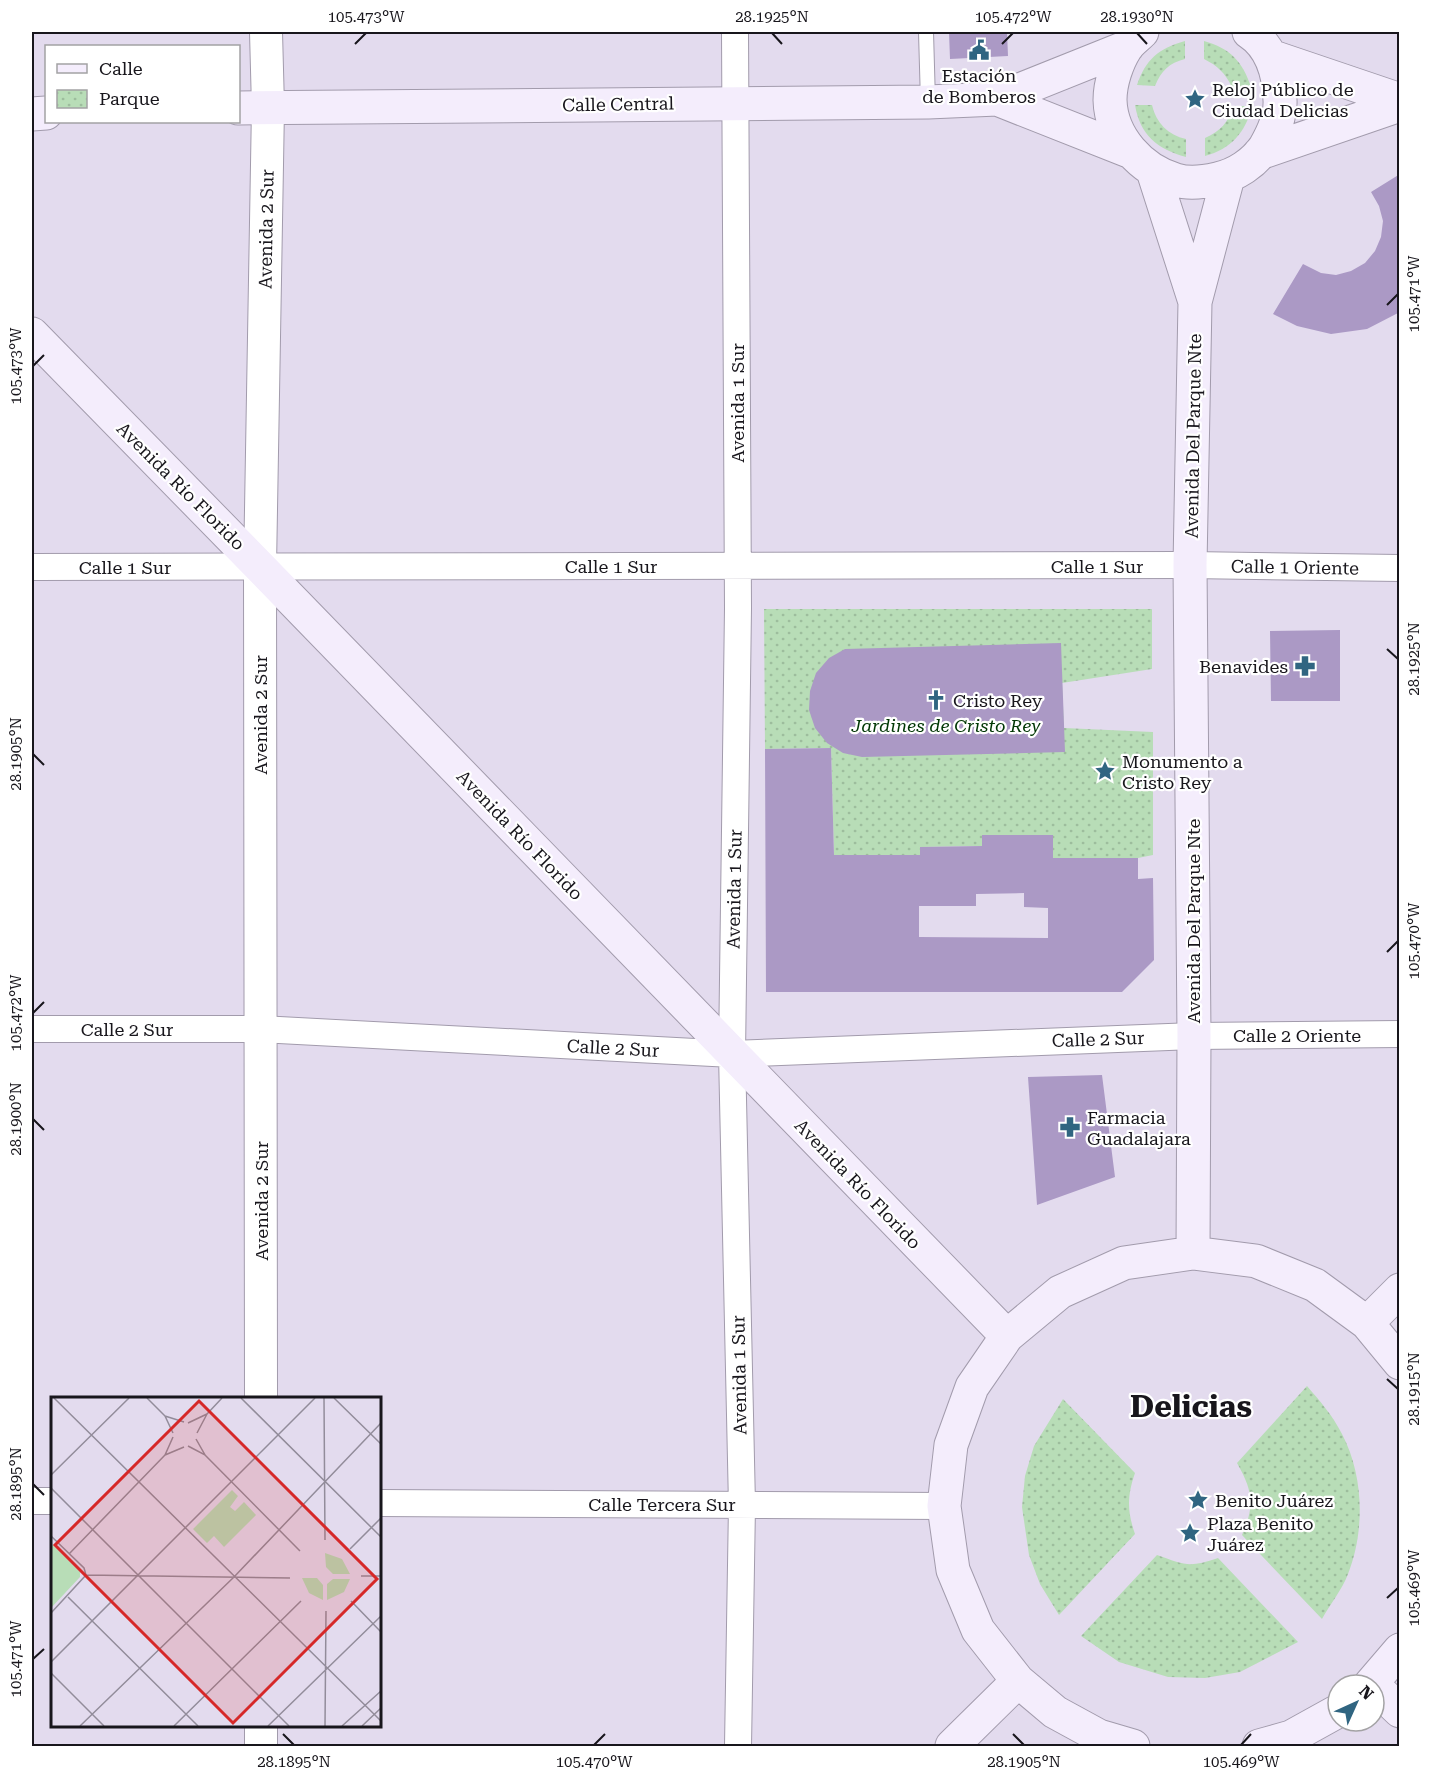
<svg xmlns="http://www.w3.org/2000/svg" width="1431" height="1778" viewBox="0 0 1431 1778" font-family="'Roboto Serif',serif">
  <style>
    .park { fill: url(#park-dots) }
    .building { fill: #ab99c5; fill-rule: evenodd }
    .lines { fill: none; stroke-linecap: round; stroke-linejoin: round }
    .service-casing { stroke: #a29bac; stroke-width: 16 }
    .minor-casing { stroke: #a29bac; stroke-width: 28 }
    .tertiary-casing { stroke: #a29bac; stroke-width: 34 }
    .secondary-casing { stroke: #a29bac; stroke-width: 35 }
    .service { stroke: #fff; stroke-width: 14 }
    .minor { stroke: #fff; stroke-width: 26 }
    .tertiary { stroke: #fff; stroke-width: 32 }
    .secondary { stroke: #f4edfc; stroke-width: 33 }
    .ticks { fill: none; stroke: #18161c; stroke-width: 2 }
    .labels { text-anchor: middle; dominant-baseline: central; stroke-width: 4.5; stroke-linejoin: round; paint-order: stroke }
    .poi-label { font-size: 18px; fill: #18161c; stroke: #fff; text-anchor: start }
    .street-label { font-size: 18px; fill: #18161c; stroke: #fff }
    .park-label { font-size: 18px; font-style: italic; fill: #003704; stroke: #fff }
    .town-label { font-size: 30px; font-weight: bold; fill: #18161c; stroke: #fff }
    .inset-road { fill: none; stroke: #928c9a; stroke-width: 1.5 }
    .view { fill: #d62828; fill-opacity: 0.15; stroke: #d62828; stroke-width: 3 }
    .inset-edge { fill: none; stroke: #18161c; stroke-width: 3 }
    .neatline { fill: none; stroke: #18161c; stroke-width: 2 }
    .ticks-label { font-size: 15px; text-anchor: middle; fill: #18161c }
  </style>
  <defs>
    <pattern id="park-dots" width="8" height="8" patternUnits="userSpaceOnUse" patternTransform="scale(1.5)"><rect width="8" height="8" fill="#b8ddb7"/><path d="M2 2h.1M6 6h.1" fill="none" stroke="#9dbd9d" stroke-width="1.8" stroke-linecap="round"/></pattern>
  </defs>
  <rect width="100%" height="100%" fill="#e3dbee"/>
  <path class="park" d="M 1185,41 L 1185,59 C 1169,63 1161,71 1155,86 L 1137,85 C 1146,59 1158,49 1185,41 Z
    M 1204,41 C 1230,48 1243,62 1251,87 L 1232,87 C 1225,73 1218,66 1204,59 Z
    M 1135,105 L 1152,105 C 1156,123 1168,135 1186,139 L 1186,157 C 1157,149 1140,135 1135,105 Z
    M 1234,106 L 1252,106 C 1246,132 1231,149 1205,156 L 1205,138 C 1221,131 1228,122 1234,106 Z
    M 764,609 L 1152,609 L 1152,669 L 1062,683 L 1064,728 L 1153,732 L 1153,855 L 1138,858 L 1053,858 L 982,835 L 982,846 L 921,847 L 920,855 L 834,855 L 831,748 L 765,749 Z
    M 1307,1386 C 1320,1401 1333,1416 1342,1434 C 1364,1476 1365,1531 1348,1574 C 1342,1590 1330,1604 1322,1619 L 1242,1535 C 1255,1506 1253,1491 1237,1463 Z
    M 1063,1399 L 1135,1473 C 1127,1496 1127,1511 1135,1534 L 1059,1615 L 1040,1584 L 1029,1555 L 1022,1507 L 1025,1476 L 1034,1446 Z
    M 1157,1555 C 1185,1565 1189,1568 1218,1558 L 1298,1642 L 1240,1672 L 1205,1678 L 1168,1677 L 1119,1662 L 1081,1636 Z"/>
  <path class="building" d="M 949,32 L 1007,32 L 1008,56 L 950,59 Z
    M 1400,174 L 1400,311 L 1398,313 L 1367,329 L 1331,334 L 1297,326 L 1273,314 L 1303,264 L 1321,273 L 1336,275 L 1351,271 L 1365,263 L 1375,251 L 1381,237 L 1383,221 L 1379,206 L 1371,192 Z
    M 1340,630 L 1340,701 L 1271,701 L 1270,631 Z
    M 1061,643 L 1065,752 L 862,757 L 843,753 L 827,743 L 815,728 L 809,710 L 810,691 L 816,673 L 829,658 L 845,649 Z
    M 831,748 L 834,855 L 920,855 L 920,847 L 982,846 L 982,835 L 1053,835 L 1053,858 L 1138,858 L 1138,879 L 1153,878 L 1154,960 L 1122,992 L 766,992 L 765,749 ZM 1024,893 L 1024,907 L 1048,908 L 1048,938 L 919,937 L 919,906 L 976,906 L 976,894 Z
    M 1102,1075 L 1115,1177 L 1037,1205 L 1028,1077 Z"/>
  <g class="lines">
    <g class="service-casing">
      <path id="service" d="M 926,32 L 928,102"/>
    </g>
    <g class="minor-casing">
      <path id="minor" d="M 735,32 L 738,608 L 732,1054 L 742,1505 L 738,1746
        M 32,567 L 1190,565 L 1400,568
        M 32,1029 L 260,1029 L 732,1054 L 1194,1036 L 1400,1034
        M 32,1501 L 52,1501
        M 380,1503 L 944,1506"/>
    </g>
    <g class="tertiary-casing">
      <path id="tertiary" d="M 261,1398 L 260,567 L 268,107 L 266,32
        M 261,1726 L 261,1746"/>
    </g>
    <g class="secondary-casing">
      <path id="secondary" d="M 1142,32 C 1137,37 1130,42 1126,48 C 1117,62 1110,83 1110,100 C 1111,137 1141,170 1176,180 C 1189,184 1204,182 1217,179 C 1236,175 1254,163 1265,147 C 1273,133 1281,117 1280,100 C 1279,74 1272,47 1249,32
        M 1127,47 L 997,99 L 1131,152
        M 1270,56 L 1400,100
        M 238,108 L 928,102 L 997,99
        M 32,114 L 46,113
        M 1260,153 L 1400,105
        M 1153,171 L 1195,302 L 1228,177
        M 32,334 L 260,567 L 1007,1336
        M 1193,1253 L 1194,1036 L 1190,565 L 1195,302
        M 1367,1323 L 1400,1290
        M 1370,1685 L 1400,1650
        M 1374,1686 L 1400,1711
        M 952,1746 L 1018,1681
        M 1133,1746 L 1099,1736 L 1055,1712 L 1018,1681 L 978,1630 L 953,1570 L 944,1506 L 951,1445 L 972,1387 L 1007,1336 L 1060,1292 L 1124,1263 L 1193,1253 L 1256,1261 L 1315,1285 L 1367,1323 L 1400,1363
        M 1259,1746 L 1291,1737 L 1338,1711"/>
    </g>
    <use href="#service" class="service"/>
    <use href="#minor" class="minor"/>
    <use href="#tertiary" class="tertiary"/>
    <use href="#secondary" class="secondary"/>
  </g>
  <path class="ticks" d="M 772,33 L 782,44M 1137,33 L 1147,44M 355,44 L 366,33M 1002,44 L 1013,33M 1387,305 L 1398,294M 33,366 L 44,355M 1387,649 L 1398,659M 33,754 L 44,765M 1387,952 L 1398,941M 33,1013 L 44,1002M 33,1119 L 44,1130M 1387,1379 L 1398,1389M 33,1484 L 44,1495M 1387,1598 L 1398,1588M 33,1659 L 44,1649M 283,1734 L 294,1745M 1013,1734 L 1024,1745M 594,1745 L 605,1734M 1241,1745 L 1251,1734"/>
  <defs>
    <g id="civic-bare" transform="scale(1.62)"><path d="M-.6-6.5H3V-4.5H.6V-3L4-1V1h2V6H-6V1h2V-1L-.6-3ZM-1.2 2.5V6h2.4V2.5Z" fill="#306581" stroke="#fff" stroke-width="2.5" paint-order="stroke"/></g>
    <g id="sight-bare" transform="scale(1.62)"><path d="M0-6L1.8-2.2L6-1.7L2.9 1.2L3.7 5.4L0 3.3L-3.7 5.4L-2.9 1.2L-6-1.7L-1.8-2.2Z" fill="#306581" stroke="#fff" stroke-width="2.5" paint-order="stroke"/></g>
    <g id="pharmacy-bare" transform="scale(1.62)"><path d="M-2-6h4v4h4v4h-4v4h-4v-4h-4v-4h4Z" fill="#306581" stroke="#fff" stroke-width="2.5" paint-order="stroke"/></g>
    <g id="church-bare" transform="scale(1.62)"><path d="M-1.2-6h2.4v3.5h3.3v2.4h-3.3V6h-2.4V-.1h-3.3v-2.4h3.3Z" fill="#306581" stroke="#fff" stroke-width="2.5" paint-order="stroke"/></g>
  </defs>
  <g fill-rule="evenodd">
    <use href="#civic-bare" x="979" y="50"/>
    <use href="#sight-bare" x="1195" y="99"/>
    <use href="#pharmacy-bare" x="1305" y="666"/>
    <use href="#church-bare" x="936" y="700"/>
    <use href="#sight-bare" x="1105" y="771"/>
    <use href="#pharmacy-bare" x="1070" y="1127"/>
    <use href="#sight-bare" x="1198" y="1500"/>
    <use href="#sight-bare" x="1190" y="1533"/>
  </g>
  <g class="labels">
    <g class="poi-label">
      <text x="979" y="75" text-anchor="middle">Estación<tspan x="979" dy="21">de Bomberos</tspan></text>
      <text x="1212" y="89">Reloj Público de<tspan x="1212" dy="21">Ciudad Delicias</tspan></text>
      <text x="1288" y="666" text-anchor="end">Benavides</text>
      <text x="953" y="700">Cristo Rey</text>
      <text x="1122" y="761">Monumento a<tspan x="1122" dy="21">Cristo Rey</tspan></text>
      <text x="1087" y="1117">Farmacia<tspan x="1087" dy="21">Guadalajara</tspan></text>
      <text x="1215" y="1500">Benito Juárez</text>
      <text x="1207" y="1523">Plaza Benito<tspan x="1207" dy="21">Juárez</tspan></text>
    </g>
    <g class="street-label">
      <text transform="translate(618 104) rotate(-1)">Calle Central</text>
      <text transform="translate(266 229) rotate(-89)">Avenida 2 Sur</text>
      <text transform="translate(737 403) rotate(-90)">Avenida 1 Sur</text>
      <text transform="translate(1193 436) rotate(-89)">Avenida Del Parque Nte</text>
      <text transform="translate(181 486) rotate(45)">Avenida Río Florido</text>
      <text x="611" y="566">Calle 1 Sur</text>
      <text x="1097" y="566">Calle 1 Sur</text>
      <text x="125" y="567">Calle 1 Sur</text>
      <text transform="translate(1295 567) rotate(1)">Calle 1 Oriente</text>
      <text transform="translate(260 715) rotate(-90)">Avenida 2 Sur</text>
      <text transform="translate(520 835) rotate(46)">Avenida Río Florido</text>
      <text transform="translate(734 889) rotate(-89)">Avenida 1 Sur</text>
      <text transform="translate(1193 921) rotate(-90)">Avenida Del Parque Nte</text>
      <text x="127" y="1029">Calle 2 Sur</text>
      <text x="1297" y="1035">Calle 2 Oriente</text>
      <text transform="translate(1098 1039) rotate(-2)">Calle 2 Sur</text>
      <text transform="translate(613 1048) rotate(3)">Calle 2 Sur</text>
      <text transform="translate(858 1184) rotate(46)">Avenida Río Florido</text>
      <text transform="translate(261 1201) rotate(-90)">Avenida 2 Sur</text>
      <text transform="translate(739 1375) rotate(-91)">Avenida 1 Sur</text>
      <text x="662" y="1504">Calle Tercera Sur</text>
    </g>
    <g class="park-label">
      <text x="946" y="725">Jardines de Cristo Rey</text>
    </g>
    <g class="town-label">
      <text x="1191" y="1406">Delicias</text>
    </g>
  </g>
  <g transform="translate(51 1397)">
    <rect width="330" height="330" fill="#e3dbee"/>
    <path d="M 181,93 L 187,99 L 179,110 L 184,114 L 193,105 L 205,118 L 173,150 L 163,139 L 156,146 L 142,132 ZM 0,146 L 29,175 L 29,180 L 0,211 ZM 274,156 L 291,162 L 299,177 L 282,177 L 275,170 ZM 251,181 L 266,181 L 272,188 L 272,203 L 258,196 ZM 282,182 L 299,182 L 293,195 L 276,203 L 276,187 Z" fill="#b8ddb7"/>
    <path class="inset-road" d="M 3,1 L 330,324M 96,1 L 114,19M 190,1 L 330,140M 273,1 L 274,143M 283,1 L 330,47M 156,17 L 171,1M 137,26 L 156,17 L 146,36M 122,36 L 114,19 L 133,25M 122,40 L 114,58 L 133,50M 137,49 L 154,58 L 145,42M 154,58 L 249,154M 0,78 L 78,1M 0,91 L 238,329M 0,139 L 33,171 L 35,178 L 0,216M 299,152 L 330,121M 18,157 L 114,58M 35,178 L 239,181M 310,179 L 330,179M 17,200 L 147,329M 300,204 L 330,235M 0,265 L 264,1M 0,276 L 53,329M 29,329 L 183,180 L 330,26M 123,329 L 250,204M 217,329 L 330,219M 274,329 L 275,214M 291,329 L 330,294M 311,329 L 330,311"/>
    <path class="view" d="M 148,4 L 326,182 L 182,326 L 4,148 Z"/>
    <rect width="330" height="330" class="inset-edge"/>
  </g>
  <rect width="1431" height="1778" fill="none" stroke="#ffffff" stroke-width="66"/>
  <rect x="45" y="45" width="195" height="78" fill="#ffffff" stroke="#a3a2a4" stroke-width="1.5"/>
  <rect x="57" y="64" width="30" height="9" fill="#f4edfc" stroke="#a3a2a4" stroke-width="1.5"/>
  <text x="99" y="75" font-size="18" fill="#18161c">Calle</text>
  <rect x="57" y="90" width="30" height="18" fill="url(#park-dots)" stroke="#a3a2a4" stroke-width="1.5"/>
  <text x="99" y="105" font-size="18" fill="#18161c">Parque</text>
  <g transform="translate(1356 1703) rotate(45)"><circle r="28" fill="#ffffff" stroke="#a3a2a4" stroke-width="1.5"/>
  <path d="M0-4.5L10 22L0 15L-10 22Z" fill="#306581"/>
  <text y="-9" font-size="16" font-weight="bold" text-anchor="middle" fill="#18161c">N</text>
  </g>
  <rect x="33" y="33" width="1365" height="1712" class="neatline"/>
  <g class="ticks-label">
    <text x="366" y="22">105.473°W</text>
    <text x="772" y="22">28.1925°N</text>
    <text x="1013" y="22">105.472°W</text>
    <text x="1137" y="22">28.1930°N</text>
    <text transform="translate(1414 294) rotate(-90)" y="5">105.471°W</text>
    <text transform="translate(16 366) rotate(-90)" y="5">105.473°W</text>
    <text transform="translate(1414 659) rotate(-90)" y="5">28.1925°N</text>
    <text transform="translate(16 754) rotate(-90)" y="5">28.1905°N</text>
    <text transform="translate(1414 941) rotate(-90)" y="5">105.470°W</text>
    <text transform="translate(16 1013) rotate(-90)" y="5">105.472°W</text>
    <text transform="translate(16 1119) rotate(-90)" y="5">28.1900°N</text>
    <text transform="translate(1414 1389) rotate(-90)" y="5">28.1915°N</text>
    <text transform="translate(16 1484) rotate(-90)" y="5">28.1895°N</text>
    <text transform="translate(1414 1588) rotate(-90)" y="5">105.469°W</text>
    <text transform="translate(16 1659) rotate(-90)" y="5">105.471°W</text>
    <text x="294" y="1767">28.1895°N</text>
    <text x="594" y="1767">105.470°W</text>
    <text x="1024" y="1767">28.1905°N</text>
    <text x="1241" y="1767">105.469°W</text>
  </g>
</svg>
